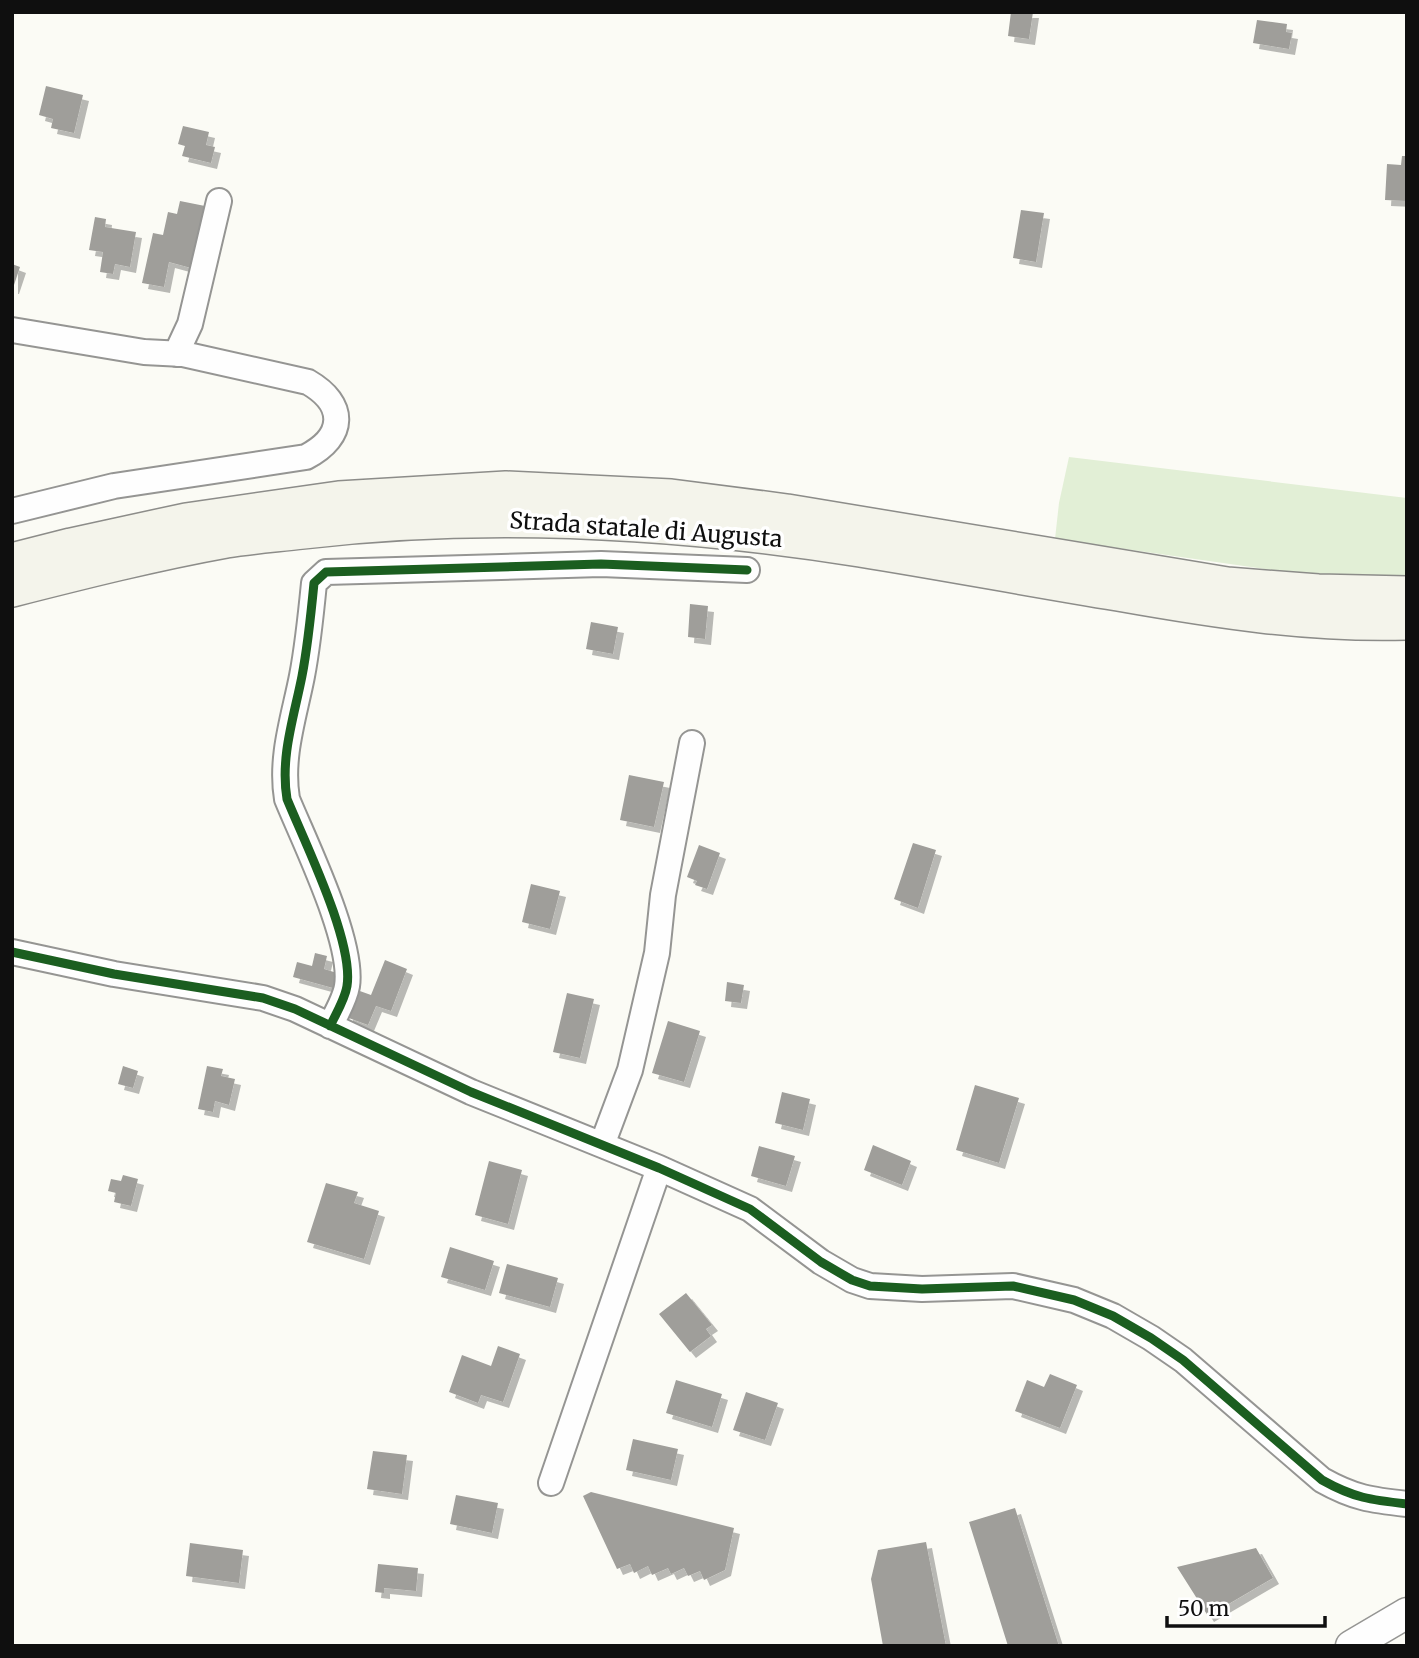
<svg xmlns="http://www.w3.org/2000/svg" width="1419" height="1658" viewBox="0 0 1419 1658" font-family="Merriweather,serif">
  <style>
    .green { fill: #e2efd6 }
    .building { fill: #9f9e9a; filter: url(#shadow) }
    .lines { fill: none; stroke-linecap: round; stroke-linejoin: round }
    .minor-casing { stroke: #959593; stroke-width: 28 }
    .tertiary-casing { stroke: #959593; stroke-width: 33 }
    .secondary-casing { stroke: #8c8c89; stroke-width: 38 }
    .minor { stroke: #fefefe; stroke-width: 24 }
    .tertiary { stroke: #fefefe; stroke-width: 30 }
    .secondary { stroke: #f4f4eb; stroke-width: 35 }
    .cycleway-casing { stroke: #fff; stroke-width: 13 }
    .cycleway { stroke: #1b5e20; stroke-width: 9 }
    .labels { text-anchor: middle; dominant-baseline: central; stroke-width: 7; stroke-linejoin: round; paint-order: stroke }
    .street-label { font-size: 23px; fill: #0f0f0f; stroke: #fff }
  </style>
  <defs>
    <filter id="shadow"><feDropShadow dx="6" dy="6" stdDeviation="0" flood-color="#0004"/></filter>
  </defs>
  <rect width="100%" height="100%" fill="#fbfbf5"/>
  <path class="green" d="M 1069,457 L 1407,498 L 1407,577 L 1313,576 L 1055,539 L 1059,503 Z"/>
  <path class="building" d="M 1011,12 L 1033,12 L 1029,39 L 1008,36 Z
    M 1257,20 L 1287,24 L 1286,32 L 1292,33 L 1289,49 L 1253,43 Z
    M 46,86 L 83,95 L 74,133 L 51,128 L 53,119 L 39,115 Z
    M 183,126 L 209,132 L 206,145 L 215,147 L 211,163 L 182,156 L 185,146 L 178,144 Z
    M 1402,156 L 1407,156 L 1407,201 L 1385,200 L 1387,164 L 1401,165 Z
    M 180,201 L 205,206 L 191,268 L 169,262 L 164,287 L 142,283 L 153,233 L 163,235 L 168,212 L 177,214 Z
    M 1021,210 L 1044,213 L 1036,262 L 1013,258 Z
    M 95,217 L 106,219 L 105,227 L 136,232 L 130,267 L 115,264 L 113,274 L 100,272 L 103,252 L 89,250 Z
    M 12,264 L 20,267 L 13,288 L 12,288 Z
    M 690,604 L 708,606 L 705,639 L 688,637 Z
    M 591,622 L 618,627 L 613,654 L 586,649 Z
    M 629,775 L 664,782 L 654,827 L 620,820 Z
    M 913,843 L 936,850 L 918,908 L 894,899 Z
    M 699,845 L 720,853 L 707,889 L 695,885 L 697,881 L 687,877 Z
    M 531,884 L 560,891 L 550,929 L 522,922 Z
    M 315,953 L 327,956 L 324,969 L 337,973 L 333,988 L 293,977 L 297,962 L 312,966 Z
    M 385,960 L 407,969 L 391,1011 L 376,1006 L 368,1025 L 346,1017 L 357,990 L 371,995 Z
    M 727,982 L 744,985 L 741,1003 L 725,1001 Z
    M 567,993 L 594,999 L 580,1058 L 553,1052 Z
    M 668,1021 L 700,1031 L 684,1082 L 652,1073 Z
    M 123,1066 L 138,1071 L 133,1088 L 118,1084 Z
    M 207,1066 L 223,1069 L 221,1076 L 235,1079 L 229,1105 L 215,1101 L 213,1112 L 198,1109 Z
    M 975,1085 L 1019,1098 L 999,1163 L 956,1150 Z
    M 782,1092 L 810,1099 L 803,1130 L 775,1123 Z
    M 873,1145 L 911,1161 L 902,1185 L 864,1170 Z
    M 759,1146 L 795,1156 L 786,1186 L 751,1176 Z
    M 489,1161 L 522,1170 L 508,1224 L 475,1215 Z
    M 123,1175 L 138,1179 L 131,1206 L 114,1202 L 116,1193 L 108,1191 L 111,1179 L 121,1181 Z
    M 326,1183 L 358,1192 L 354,1203 L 379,1211 L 364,1259 L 307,1242 Z
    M 450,1247 L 494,1261 L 485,1290 L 441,1277 Z
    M 507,1264 L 558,1278 L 550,1307 L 499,1293 Z
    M 686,1293 L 712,1325 L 706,1329 L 711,1336 L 690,1352 L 659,1314 Z
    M 498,1346 L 520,1354 L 503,1402 L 481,1395 L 478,1403 L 449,1392 L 462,1355 L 491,1366 Z
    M 1050,1374 L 1077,1385 L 1060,1428 L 1015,1411 L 1027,1380 L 1044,1387 Z
    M 676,1380 L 722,1394 L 712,1427 L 666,1413 Z
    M 746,1392 L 778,1403 L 765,1440 L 733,1430 Z
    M 633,1439 L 678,1449 L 671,1480 L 626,1470 Z
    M 373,1451 L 407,1455 L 402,1494 L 367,1489 Z
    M 591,1492 L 734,1528 L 725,1570 L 704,1580 L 700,1571 L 688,1576 L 684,1568 L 671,1574 L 668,1568 L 652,1575 L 648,1566 L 634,1573 L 630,1564 L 617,1569 L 583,1496 Z
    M 456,1495 L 498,1503 L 492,1533 L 450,1524 Z
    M 1015,1508 L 1059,1646 L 1008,1646 L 969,1522 Z
    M 926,1542 L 946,1646 L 883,1646 L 871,1579 L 878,1550 Z
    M 190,1543 L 243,1550 L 239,1583 L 186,1576 Z
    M 1256,1548 L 1273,1578 L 1208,1616 L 1177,1567 Z
    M 378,1564 L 418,1568 L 416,1591 L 384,1588 L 384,1593 L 375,1592 Z"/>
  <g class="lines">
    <g class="minor-casing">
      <path id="minor" d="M 12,330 L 144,352 L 183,354 L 308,382 C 346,404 346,436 306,457 L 114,486 L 12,511
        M 176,354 L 190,324 L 219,201
        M 12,952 L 114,974 L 263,998 L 295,1009 L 471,1092 L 659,1168 L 750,1209 L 821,1262 L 852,1280 L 870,1286 L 922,1289 L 1013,1286 L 1074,1300 L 1113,1316 L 1151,1338 L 1183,1360 L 1322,1480 C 1354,1498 1371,1500 1407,1504
        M 330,1026 C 336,1014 345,999 347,986 C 354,942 305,843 287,799 C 280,757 294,717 302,676 C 308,645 311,614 314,583 L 326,572 L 601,564 L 747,570
        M 602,1145 L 630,1070 L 657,953 L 663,895 L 692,743
        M 551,1483 L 659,1168"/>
    </g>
    <g class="tertiary-casing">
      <path id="tertiary" d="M 1351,1646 L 1407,1613"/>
    </g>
    <g class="secondary-casing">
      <path id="secondary" d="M 12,561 L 71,546 L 186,521 L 339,499 L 506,489 L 671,497 L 787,512 L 1227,585 L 1318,592 L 1407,594
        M 12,589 C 83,571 154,553 226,540 C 252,536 278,534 303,531 C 489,509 676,520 860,549 C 947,563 1032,579 1118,593 C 1214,610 1310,625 1407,622"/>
    </g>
    <use href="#minor" class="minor"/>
    <use href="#tertiary" class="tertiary"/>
    <use href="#secondary" class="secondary"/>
    <g class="cycleway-casing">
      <path id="cycleway" d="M 12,952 L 114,974 L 263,998 L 295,1009 L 471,1092 L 659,1168 L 750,1209 L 821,1262 L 852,1280 L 870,1286 L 922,1289 L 1013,1286 L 1074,1300 L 1113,1316 L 1151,1338 L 1183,1360 L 1322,1480 C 1354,1498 1371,1500 1407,1504
        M 330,1026 C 336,1014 345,999 347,986 C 354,942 305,843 287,799 C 280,757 294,717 302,676 C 308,645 311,614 314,583 L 326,572 L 601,564 L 747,570"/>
    </g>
    <use href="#cycleway" class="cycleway"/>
  </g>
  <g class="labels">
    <g class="street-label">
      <text transform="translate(646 529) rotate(4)">Strada statale di Augusta</text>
    </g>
  </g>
  <rect width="1419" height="1658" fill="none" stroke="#0f0f0f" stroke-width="28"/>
  <path d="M1167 1616v10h158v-10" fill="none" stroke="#0f0f0f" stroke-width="3.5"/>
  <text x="1178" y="1616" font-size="21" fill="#0f0f0f" stroke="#ffffff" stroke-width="5" paint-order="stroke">50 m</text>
</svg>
